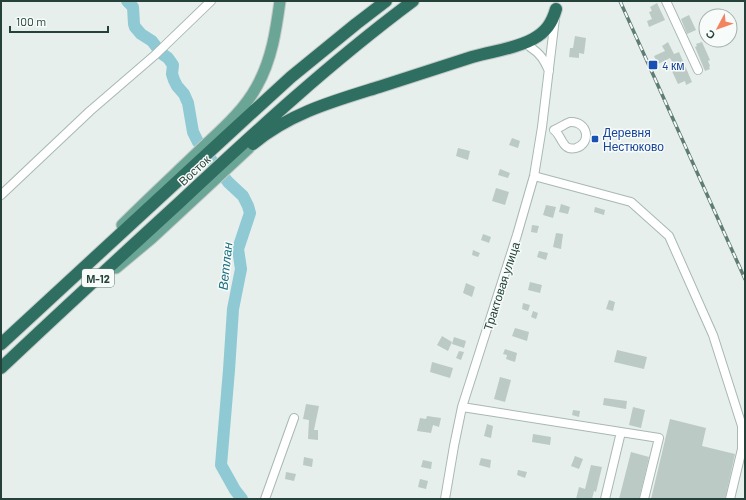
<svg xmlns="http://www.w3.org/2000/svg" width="746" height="500" viewBox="0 0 746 500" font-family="Barlow,sans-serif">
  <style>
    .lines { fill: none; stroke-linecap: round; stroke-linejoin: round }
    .river { stroke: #8ec9d4; stroke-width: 12 }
    .building { fill: #bbcac4 }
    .minor-casing { stroke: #a8b8b2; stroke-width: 10 }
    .major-casing { stroke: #c2cac8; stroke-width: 13 }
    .highway-casing { stroke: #c2cac8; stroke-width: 14 }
    .minor { stroke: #fff; stroke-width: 8 }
    .major { stroke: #6aa596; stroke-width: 11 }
    .highway { stroke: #2f6f62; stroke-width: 12 }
    .rail-casing { stroke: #5f7d75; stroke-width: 3.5 }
    .rail { stroke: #f7fbf9; stroke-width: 2; stroke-dasharray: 6; stroke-linecap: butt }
    .transit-dot { fill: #1a4fb4; stroke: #f7fbf9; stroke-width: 1.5 }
    .labels { text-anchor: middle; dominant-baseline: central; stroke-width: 3; stroke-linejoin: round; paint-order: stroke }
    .shield { fill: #f7fbf9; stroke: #637a73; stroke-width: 1 }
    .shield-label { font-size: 11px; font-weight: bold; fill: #24423a }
    .transit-label { font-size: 12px; fill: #164399; stroke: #f7fbf9; text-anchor: start }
    .street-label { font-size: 12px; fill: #24423a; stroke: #f7fbf9 }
    .water-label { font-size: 13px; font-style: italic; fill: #1c6f80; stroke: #f7fbf9 }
  </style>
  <rect width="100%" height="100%" fill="#e6efeb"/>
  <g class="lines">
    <path class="river" d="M 127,1 L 133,7 L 134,24 L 135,27 L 141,34 L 152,41 L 161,53 L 168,58 L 173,65 L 172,74 L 174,80 L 177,86 L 184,94 L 188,103 L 193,132 L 198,142 L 228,182 L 243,196 L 248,206 L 250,213 L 238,249 L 241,269 L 233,309 L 229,370 L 221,465 L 235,490 L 242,499"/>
  </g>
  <path class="building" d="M 657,3 L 665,20 L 649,27 L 647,21 L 652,19 L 649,12 L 652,11 L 650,7 Z
    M 689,15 L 696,30 L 687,34 L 681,19 Z
    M 575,36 L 586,38 L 584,54 L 579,53 L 579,58 L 569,57 L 570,48 L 573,48 Z
    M 668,42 L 674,54 L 679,52 L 692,82 L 686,85 L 685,81 L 678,84 L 671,69 L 675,67 L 670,58 L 658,64 L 654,56 L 665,51 L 662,46 Z
    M 702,42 L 710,60 L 708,61 L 710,66 L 709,67 L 710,69 L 705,71 L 695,47 L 697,46 L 696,44 Z
    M 512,138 L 520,141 L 518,148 L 509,145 Z
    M 458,148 L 470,151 L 468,160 L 456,156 Z
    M 500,169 L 510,173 L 508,178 L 498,175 Z
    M 496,188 L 509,192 L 505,205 L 492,201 Z
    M 561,204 L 570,207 L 568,214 L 559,212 Z
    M 546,205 L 556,207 L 553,218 L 543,215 Z
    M 595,207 L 605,210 L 604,215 L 594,212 Z
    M 532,225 L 539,226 L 537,233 L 531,232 Z
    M 556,233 L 563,234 L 561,249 L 553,247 Z
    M 483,234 L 491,237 L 489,243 L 481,240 Z
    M 473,250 L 480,253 L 478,257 L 472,255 Z
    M 539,251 L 548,253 L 546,260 L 537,257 Z
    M 530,282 L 542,285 L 540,293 L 528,290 Z
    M 466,283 L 475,287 L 472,297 L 463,293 Z
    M 609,300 L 615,302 L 613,311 L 606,309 Z
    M 523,303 L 530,305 L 528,311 L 522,309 Z
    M 533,311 L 538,313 L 536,319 L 531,317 Z
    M 515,328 L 529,332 L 527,341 L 512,336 Z
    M 442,336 L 452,342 L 448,351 L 437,345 Z
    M 454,337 L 466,341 L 464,348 L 452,344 Z
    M 505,349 L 517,353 L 515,362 L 506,359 L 507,355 L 503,354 Z
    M 617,350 L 647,357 L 644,369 L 614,362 Z
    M 459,351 L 464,352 L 461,360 L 456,358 Z
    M 432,362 L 453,368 L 450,378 L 430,372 Z
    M 500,377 L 511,380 L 505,402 L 494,399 Z
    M 604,398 L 627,401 L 626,409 L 603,405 Z
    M 306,404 L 319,406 L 314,430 L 318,430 L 318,440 L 308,439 L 309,420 L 303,419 Z
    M 633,407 L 645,410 L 641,428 L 629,425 Z
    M 573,410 L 580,411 L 579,417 L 572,415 Z
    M 427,416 L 441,418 L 439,427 L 433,425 L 431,433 L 417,431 L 420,418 L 426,419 Z
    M 670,419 L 706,428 L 702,446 L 735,454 L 725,499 L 651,499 Z
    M 487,424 L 493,426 L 491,438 L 484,436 Z
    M 533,434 L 551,437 L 550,445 L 532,442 Z
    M 631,452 L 649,457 L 639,499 L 619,499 Z
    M 575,456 L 583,459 L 579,469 L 571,466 Z
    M 304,457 L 313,459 L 312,467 L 303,465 Z
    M 481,458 L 491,460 L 490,468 L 479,465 Z
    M 423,460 L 432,462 L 431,469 L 421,467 Z
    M 591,465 L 602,467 L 596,492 L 594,491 L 592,499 L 576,499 L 579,487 L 585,489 Z
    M 518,470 L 527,472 L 525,478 L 517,475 Z
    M 286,472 L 296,474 L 294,481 L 285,479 Z
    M 420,479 L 428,481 L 426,489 L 418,487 Z"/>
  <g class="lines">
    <g class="minor-casing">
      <path id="minor" d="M 666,1 L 698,70
        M 530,47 C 541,54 544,60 549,71
        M 570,122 C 588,121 592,143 576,148 C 562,152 562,135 554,130 C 560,128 564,124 570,122 Z
        M 534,176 L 631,202 L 669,236 L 713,335 L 742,426 L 742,449 L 730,499
        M 1,195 L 90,111 L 155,55 L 211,1
        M 462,407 L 659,438 L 644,499
        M 265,499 L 294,418
        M 445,499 L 454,446 L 462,407 L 517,235 L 534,176 L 542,127 L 555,18
        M 605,499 L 621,432"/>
    </g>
    <g class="major-casing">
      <path id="major" d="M 122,225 C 147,200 173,176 199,151 C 220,131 243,112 257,86 C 272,59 276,30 280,1
        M 116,268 L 152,238 L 249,148"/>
    </g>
    <g class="highway-casing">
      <path id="highway" d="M 253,144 C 290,113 334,101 379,87 C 410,77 441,67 472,57 C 492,51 515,49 533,39 C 546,32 552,23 556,9
        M 1,344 L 233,130 L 291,77 L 356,24 L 386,1
        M 1,368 C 60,312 120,257 180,202 C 255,132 331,62 413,1"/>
    </g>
    <use href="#minor" class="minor"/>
    <use href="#major" class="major"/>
    <use href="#highway" class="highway"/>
    <g class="rail-casing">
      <path id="rail" d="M 620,1 L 745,279"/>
    </g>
    <use href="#rail" class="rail"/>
  </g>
  <g class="transit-dot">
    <rect x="648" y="60" width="10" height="10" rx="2"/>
    <rect x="591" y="135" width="8" height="8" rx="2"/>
  </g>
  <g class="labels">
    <rect class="shield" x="82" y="269" width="32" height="18" rx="3"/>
    <g class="shield-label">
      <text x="98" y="278">М-12</text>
    </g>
    <g class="transit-label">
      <text x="662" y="65">4 км</text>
      <text x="603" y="132">Деревня<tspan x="603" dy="14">Нестюково</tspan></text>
    </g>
    <g class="street-label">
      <text transform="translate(194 170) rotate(-43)">Восток</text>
      <text transform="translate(501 286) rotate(-72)">Трактовая улица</text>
    </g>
    <g class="water-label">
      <text transform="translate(225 266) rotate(-84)">Ветлан</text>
    </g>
  </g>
  <rect width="746" height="500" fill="none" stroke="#24423a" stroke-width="4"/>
  <g transform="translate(718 28) rotate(229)"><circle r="19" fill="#f7fbf9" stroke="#a3b1ad"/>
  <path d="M0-3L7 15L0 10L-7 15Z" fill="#f4845f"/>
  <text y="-6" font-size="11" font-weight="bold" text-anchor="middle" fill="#24423a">С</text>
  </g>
  <path d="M10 26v6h98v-6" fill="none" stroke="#24423a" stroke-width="2"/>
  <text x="16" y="26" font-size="12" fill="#24423a" stroke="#f7fbf9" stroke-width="3" paint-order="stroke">100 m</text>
</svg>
